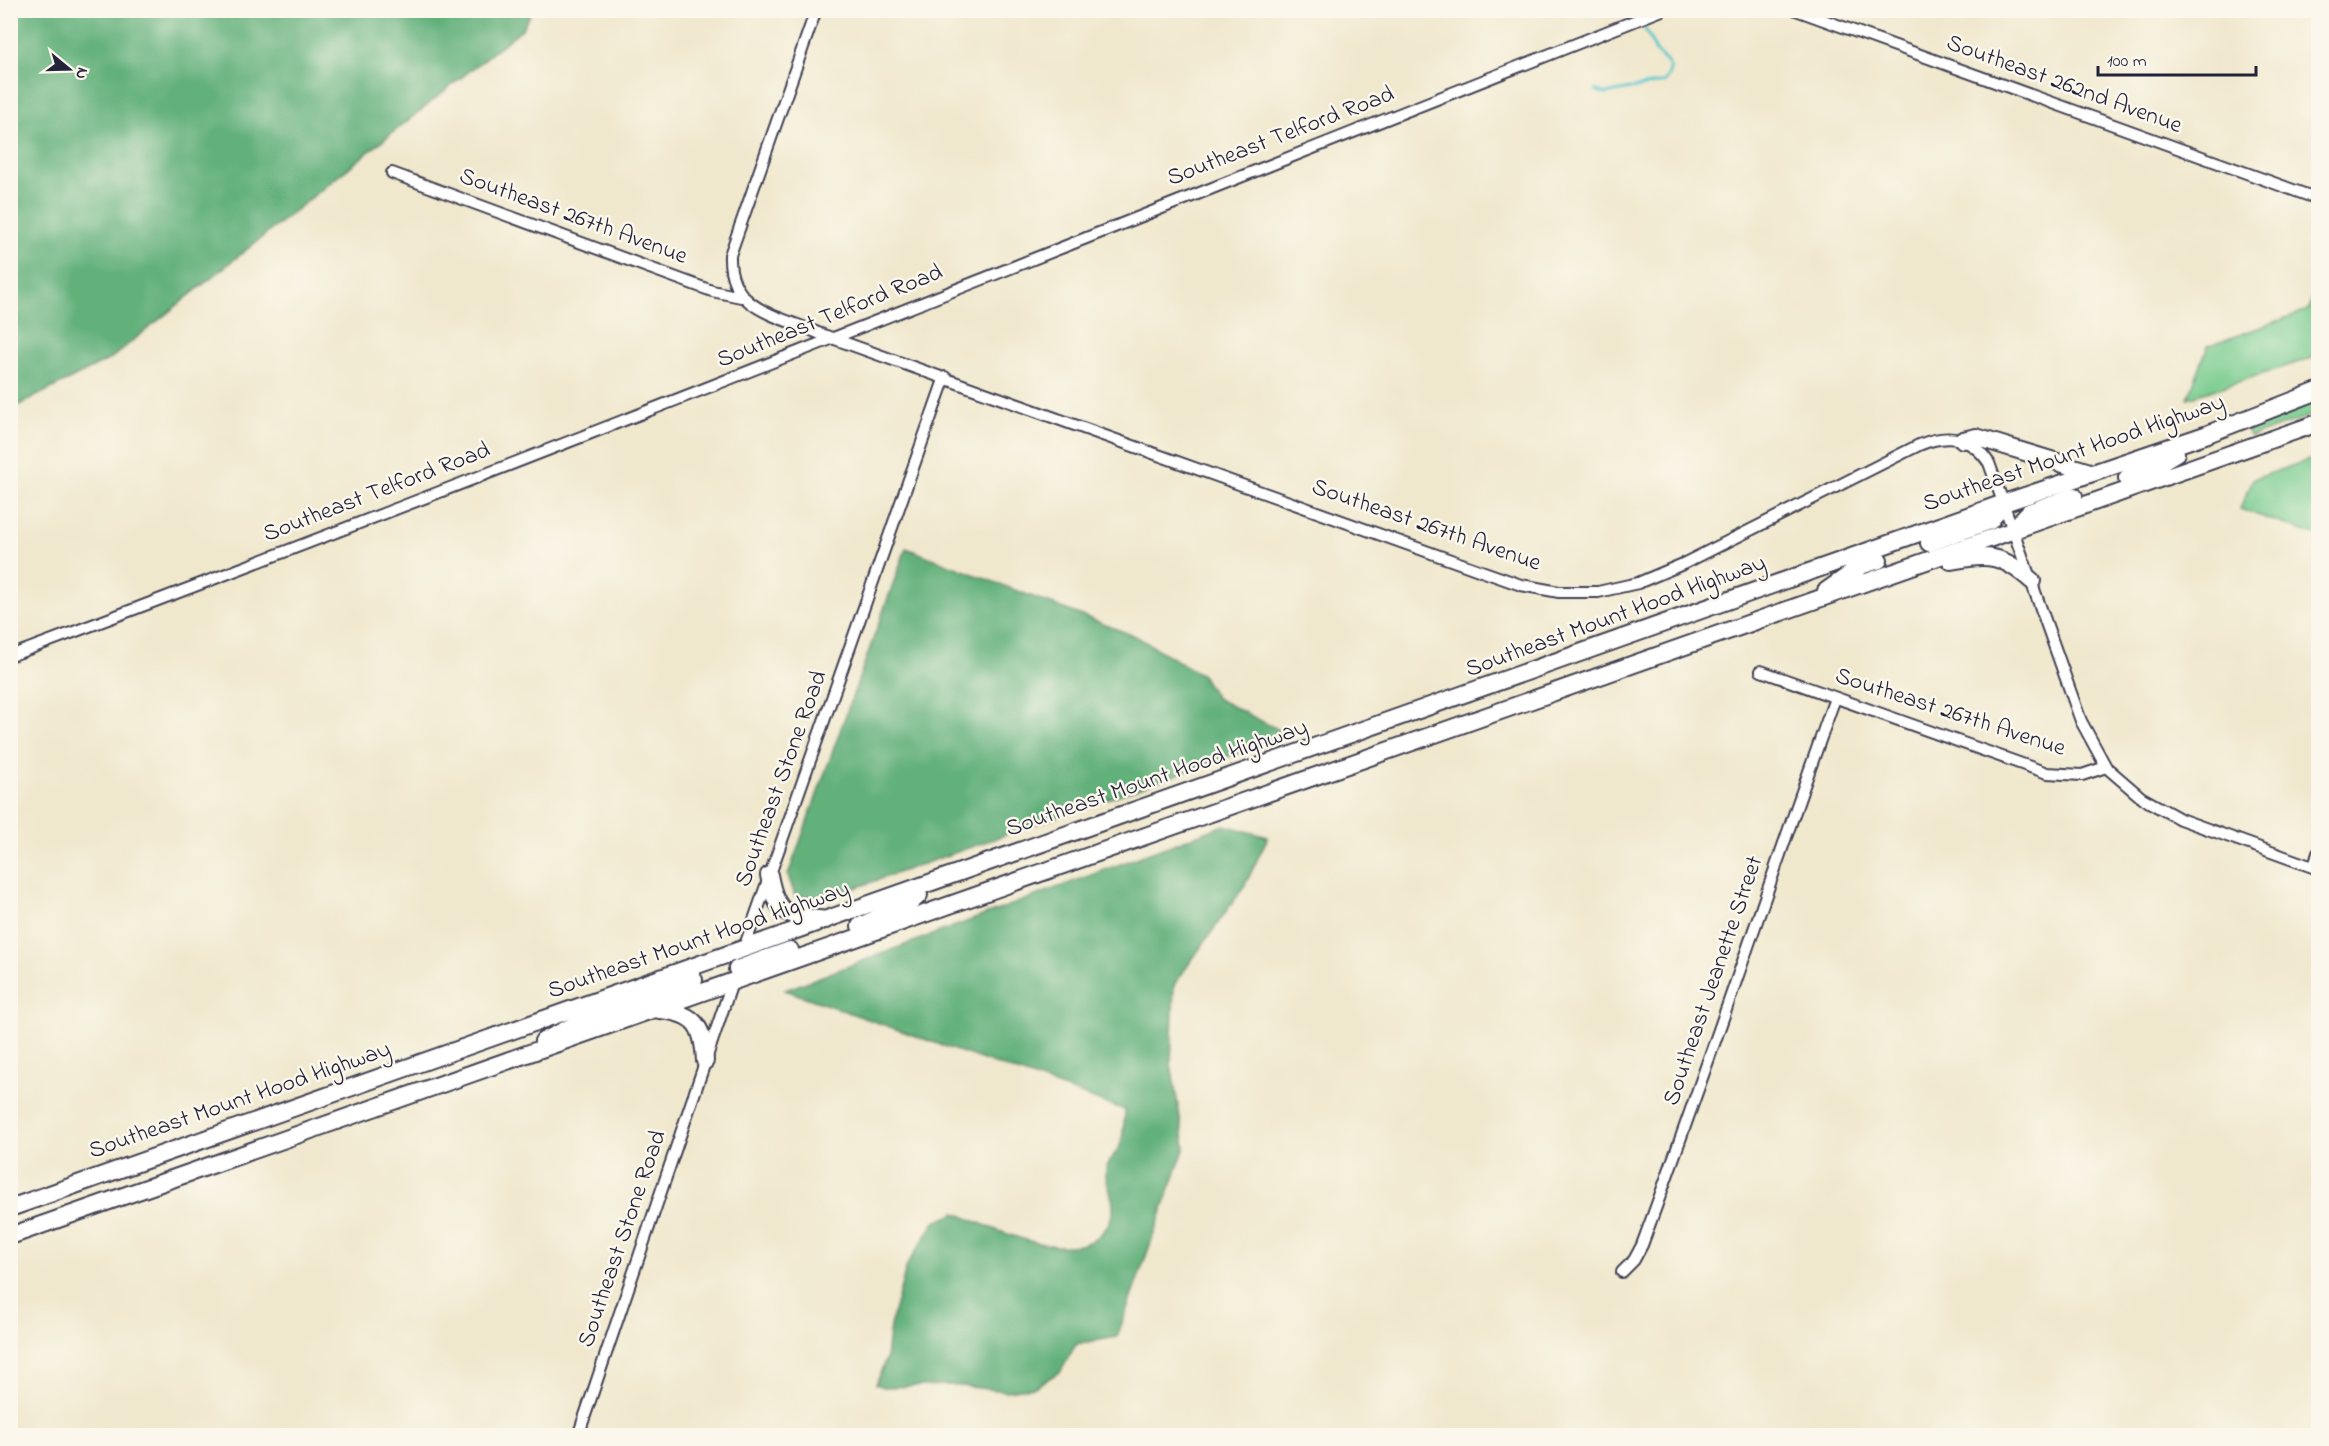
<svg xmlns="http://www.w3.org/2000/svg" width="2329" height="1446" viewBox="0 0 2329 1446" font-family="'Indie Flower',sans-serif">
  <style>
    .green { fill: #79cc8f; stroke: #4e7765; stroke-width: 1.5 }
    .forest { fill: #62b07a; stroke: #42695a; stroke-width: 1.5 }
    .lines { fill: none; stroke-linecap: round; stroke-linejoin: round }
    .stream { stroke: #54c2cc; stroke-width: 3 }
    .minor-casing { stroke: #414051; stroke-width: 14 }
    .highway-casing { stroke: #414051; stroke-width: 20 }
    .minor { stroke: #fff; stroke-width: 10 }
    .highway { stroke: #fff; stroke-width: 16 }
    .labels { text-anchor: middle; dominant-baseline: central; stroke-width: 5; stroke-linejoin: round; paint-order: stroke }
    .street-label { font-size: 24px; fill: #22223b; stroke: #fbf7ec }
  </style>
  <rect width="100%" height="100%" fill="#fbf7ec"/>
  <filter id="ink" filterUnits="userSpaceOnUse"><feTurbulence type="fractalNoise" baseFrequency=".0167" numOctaves="2"/><feDisplacementMap in="SourceGraphic" scale="12" xChannelSelector="R" yChannelSelector="G"/><feConvolveMatrix kernelMatrix="1 2 1 2 8 2 1 2 1" color-interpolation-filters="sRGB"/></filter>
  <filter id="wash" filterUnits="userSpaceOnUse"><feTurbulence type="fractalNoise" baseFrequency=".008" numOctaves="4" result="noise"/><feDisplacementMap in="SourceGraphic" scale="24" xChannelSelector="R" yChannelSelector="G"/><feGaussianBlur stdDeviation="1.35" result="paint"/><feColorMatrix in="noise" values="0 0 0 0 0 0 0 0 0 0 0 0 0 0 0 0 0 1.4 0 .05"/><feComposite in="paint" operator="in"/></filter>
  <g filter="url(#wash)">
    <rect width="100%" height="100%" fill="#f0e8cd"/>
    <path class="green" d="M 2318,279 L 2318,356 L 2188,398 L 2208,346 L 2308,310 Z
      M 2318,401 L 2318,413 L 2250,437 L 2247,428 Z
      M 2318,457 L 2318,536 L 2240,509 L 2253,479 Z"/>
    <path class="forest" d="M 11,10 L 532,10 L 532,11 L 522,29 L 110,359 L 11,409 Z
      M 906,548 L 1137,637 L 1202,675 L 1216,698 L 1289,735 L 852,889 L 822,897 L 795,896 L 788,875 Z
      M 1224,825 L 1268,837 L 1245,885 L 1174,985 L 1171,1064 L 1185,1147 L 1117,1337 L 1076,1344 L 1061,1371 L 1035,1387 L 1007,1391 L 951,1385 L 884,1387 L 876,1384 L 886,1358 L 890,1326 L 907,1265 L 935,1222 L 956,1213 C 994,1229 1093,1278 1112,1215 C 1117,1201 1104,1182 1106,1170 C 1107,1162 1116,1154 1120,1146 C 1124,1136 1124,1121 1125,1110 L 785,990 Z"/>
    <g class="lines">
      <path class="stream" d="M 1595,90 L 1606,94 L 1664,82 C 1678,64 1665,63 1656,51 C 1652,44 1649,36 1645,29"/>
    </g>
  </g>
  <g filter="url(#ink)">
    <g class="lines">
      <g class="minor-casing">
        <path id="minor" d="M 816,10 L 730,255 C 728,310 777,315 818,333 L 1487,573 L 1521,585 L 1559,592 L 1598,592 L 1638,583 L 1683,564 L 1919,445 C 1948,433 1971,436 1989,463 L 2081,721 L 2106,767 L 2142,798 L 2180,819 L 2318,869
          M 1796,10 L 2318,199
          M 392,173 L 712,291 L 741,297
          M 10,656 C 564,448 1112,227 1662,10
          M 1761,671 L 2047,773 L 2082,775 L 2106,767
          M 2314,867 L 2318,853
          M 743,951 L 945,377
          M 1622,1272 L 1634,1260 L 1642,1245 C 1709,1064 1770,880 1835,698
          M 578,1436 L 733,980"/>
      </g>
      <g class="highway-casing">
        <path id="highway" d="M 1963,440 L 1976,437 L 2093,473
          M 2127,478 L 2146,471 L 2176,453
          M 2014,528 L 2029,512 L 2074,496
          M 1929,543 L 1990,521 L 2004,503
          M 1951,561 C 1990,554 2001,554 2032,581
          M 1826,591 L 1863,565 L 1879,560
          M 769,875 C 777,917 787,915 826,920
          M 860,926 L 910,903 L 919,895
          M 737,969 L 790,950
          M 659,1010 C 696,1013 703,1026 705,1061
          M 543,1041 L 586,1019 L 694,980
          M 10,1208 L 2004,503 L 2205,435 L 2318,391
          M 10,1236 L 2318,423"/>
      </g>
      <use href="#minor" class="minor"/>
      <use href="#highway" class="highway"/>
    </g>
  </g>
  <g class="labels">
    <g class="street-label">
      <text transform="translate(2064 85) rotate(20)">Southeast 262nd Avenue</text>
      <text transform="translate(1281 137) rotate(-21)">Southeast Telford Road</text>
      <text transform="translate(573 217) rotate(20)">Southeast 267th Avenue</text>
      <text transform="translate(830 317) rotate(-22)">Southeast Telford Road</text>
      <text transform="translate(2074 454) rotate(-19)">Southeast Mount Hood Highway</text>
      <text transform="translate(377 493) rotate(-21)">Southeast Telford Road</text>
      <text transform="translate(1426 526) rotate(19)">Southeast 267th Avenue</text>
      <text transform="translate(1616 617) rotate(-20)">Southeast Mount Hood Highway</text>
      <text transform="translate(1950 713) rotate(18)">Southeast 267th Avenue</text>
      <text transform="translate(782 779) rotate(-70)">Southeast Stone Road</text>
      <text transform="translate(1157 779) rotate(-19)">Southeast Mount Hood Highway</text>
      <text transform="translate(699 941) rotate(-19)">Southeast Mount Hood Highway</text>
      <text transform="translate(1714 981) rotate(-71)">Southeast Jeanette Street</text>
      <text transform="translate(240 1101) rotate(-19)">Southeast Mount Hood Highway</text>
      <text transform="translate(623 1239) rotate(-71)">Southeast Stone Road</text>
    </g>
  </g>
  <rect width="2329" height="1446" fill="none" stroke="#fbf7ec" stroke-width="36"/>
  <g transform="translate(69 69) rotate(109)" stroke="#fbf7ec" stroke-width="4.5" paint-order="stroke">
  <path d="M0-4.5L10 22L0 15L-10 22Z" fill="#22223b"/>
  <text y="-9" font-size="16" font-weight="bold" text-anchor="middle" fill="#22223b">N</text>
  </g>
  <path d="M2098 66v9h158v-9" fill="none" stroke="#22223b" stroke-width="3"/>
  <text x="2107" y="66" font-size="18" fill="#22223b" stroke="#fbf7ec" stroke-width="4.5" paint-order="stroke">100 m</text>
</svg>
